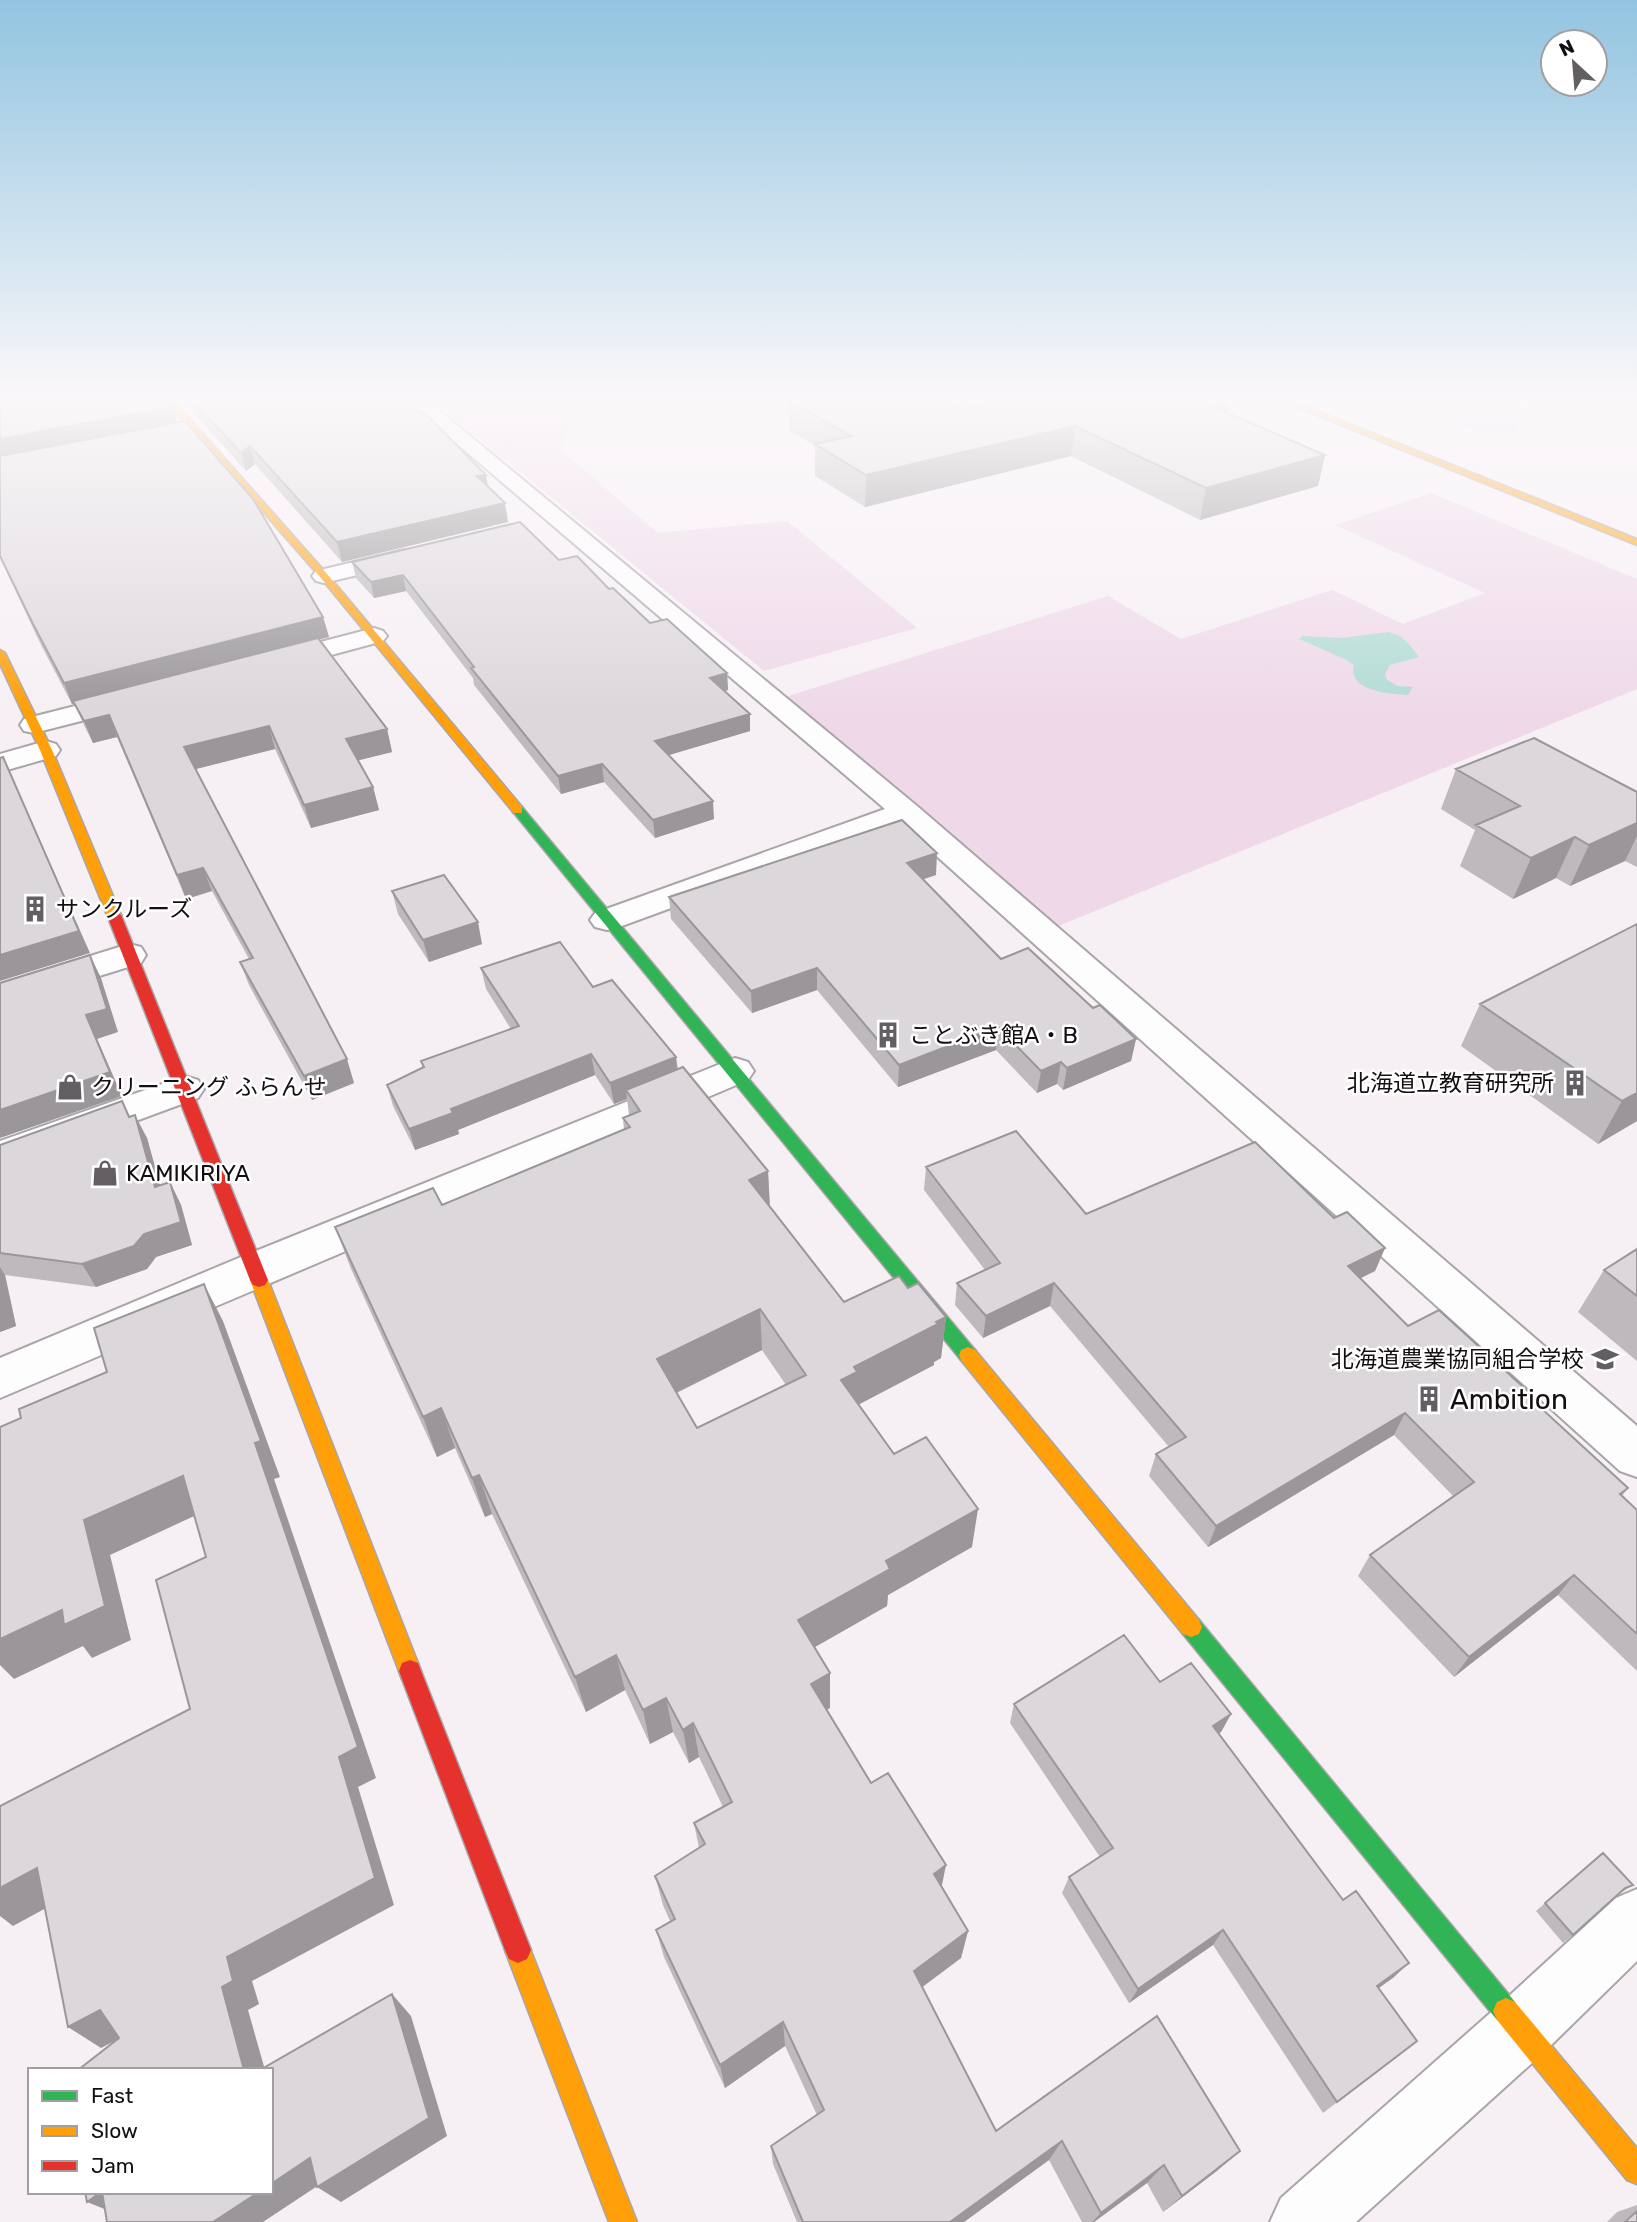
<svg xmlns="http://www.w3.org/2000/svg" width="1637" height="2222" viewBox="0 0 1637 2222" font-family="Rubik,'Noto Sans JP',sans-serif">
  <style>
    .green { fill: #efd9e9 }
    .water { fill: #b2dcd4 }
    .lines { fill: none; stroke-linecap: round; stroke-linejoin: round }
    .street-casing { stroke: #aaa5a9; stroke-width: 4 }
    .fast-casing { stroke: #aaa5a9; stroke-width: 3 }
    .slow-casing { stroke: #aaa5a9; stroke-width: 3 }
    .jam-casing { stroke: #aaa5a9; stroke-width: 3 }
    .street { fill: #fefdfe; fill-rule: evenodd }
    .fast { fill: #30b455; fill-rule: evenodd }
    .slow { fill: #ff9f0a; fill-rule: evenodd }
    .jam { fill: #e5322d; fill-rule: evenodd }
    .wall { fill: #bdb9bc; fill-rule: evenodd }
    .shaded-wall { fill: #9a9699 }
    .building { fill: #dcd7db; stroke: #9a9699; stroke-width: 2; fill-rule: evenodd }
    .labels { text-anchor: middle; dominant-baseline: central; stroke-width: 5; stroke-linejoin: round; paint-order: stroke }
    .poi-label { font-size: 23px; fill: #140f13; stroke: #fff; text-anchor: start }
    .near-poi-label { font-size: 28px; fill: #140f13; stroke: #fff; text-anchor: start }
  </style>
  <rect width="100%" height="100%" fill="#f6f0f5"/>
  <path class="green" d="M 434,402 L 578,402 L 559,449 L 658,533 L 787,521 L 917,628 L 764,671 Z
    M 1413,408 L 1519,421 L 1517,434 L 1410,421 Z
    M 1431,493 L 1637,579 L 1637,689 L 1056,927 L 785,697 L 1108,596 L 1181,639 L 1332,590 L 1403,624 L 1485,593 L 1335,525 Z"/>
  <path class="water" d="M 1388,632 C 1405,636 1409,644 1419,657 L 1390,665 L 1385,674 L 1387,680 L 1398,686 L 1413,687 L 1408,695 C 1391,694 1347,691 1354,665 L 1347,660 L 1299,639 L 1303,636 L 1342,638 Z"/>
  <g class="lines">
    <g class="street-casing">
      <path id="street" d="M 408,402 L 429,402 L 917,806 L 1637,1426 L 1637,1477 L 1620,1471 L 901,824 L 619,927 L 607,930 L 595,927 L 590,920 L 595,913 L 885,809 Z
        M 404,550 L 412,552 L 416,557 L 412,562 L 324,583 L 316,581 L 312,576 L 316,571 Z
        M 374,628 L 383,631 L 387,636 L 383,641 L 276,670 L 267,668 L 263,662 L 267,656 Z
        M 130,692 L 140,694 L 144,700 L 140,706 L 34,733 L 24,731 L 20,725 L 24,719 Z
        M 46,741 L 56,744 L 60,750 L 56,756 L 0,772 L 0,754 Z
        M 129,944 L 141,947 L 146,955 L 141,963 L 0,1007 L 0,984 Z
        M 735,1058 L 748,1062 L 754,1071 L 748,1080 L 0,1398 L 0,1358 L 241,1257 Z
        M 185,1076 L 198,1080 L 204,1089 L 198,1098 L 0,1171 L 0,1141 Z
        M 1637,1889 L 1637,1961 L 1543,2053 L 1356,2222 L 1270,2222 L 1281,2198 L 1497,2007 L 1616,1898 Z"/>
    </g>
    <g class="fast-casing">
      <path id="fast" d="M 518,806 L 522,807 L 975,1350 L 977,1355 L 975,1360 L 968,1363 L 961,1360 L 514,813 L 512,810 Z
        M 1191,1617 L 1199,1620 L 1515,2002 L 1519,2011 L 1515,2020 L 1506,2024 L 1497,2020 L 1183,1634 L 1180,1627 L 1183,1620 Z"/>
    </g>
    <g class="slow-casing">
      <path id="slow" d="M 167,402 L 175,402 L 327,574 L 522,807 L 522,813 L 514,813 L 321,578 Z
        M 1284,402 L 1295,402 L 1637,539 L 1637,545 Z
        M 0,650 L 5,653 L 52,750 L 121,915 L 119,918 L 109,918 L 107,915 L 40,750 L 0,664 Z
        M 259,1273 L 265,1275 L 268,1280 L 421,1671 L 418,1679 L 410,1682 L 402,1679 L 399,1671 L 250,1280 L 253,1275 Z
        M 968,1347 L 975,1350 L 1199,1620 L 1202,1627 L 1199,1634 L 1191,1637 L 1183,1634 L 961,1360 L 959,1355 L 961,1350 Z
        M 518,1937 L 527,1941 L 637,2222 L 609,2222 L 505,1950 L 509,1941 Z
        M 1506,1998 L 1515,2002 L 1637,2148 L 1637,2184 L 1627,2180 L 1497,2020 L 1493,2011 L 1497,2002 Z"/>
    </g>
    <g class="jam-casing">
      <path id="jam" d="M 114,911 L 121,915 L 268,1280 L 265,1285 L 259,1287 L 253,1285 L 250,1280 L 107,915 Z
        M 410,1660 L 418,1663 L 421,1671 L 531,1950 L 527,1959 L 518,1963 L 509,1959 L 505,1950 L 399,1671 L 402,1663 Z"/>
    </g>
    <use href="#street" class="street"/>
    <use href="#fast" class="fast"/>
    <use href="#slow" class="slow"/>
    <use href="#jam" class="jam"/>
  </g>
  <path class="wall" d="M 0,402 L 177,423 L 323,617 L 329,637 L 320,639 L 387,729 L 392,752 L 358,760 L 373,787 L 379,810 L 311,828 L 275,749 L 196,769 L 354,1083 L 312,1100 L 249,985 L 240,962 L 249,959 L 212,891 L 186,899 L 117,737 L 93,743 L 83,723 L 74,703 L 72,704 L 41,645 L 0,558 Z
    M 184,402 L 407,402 L 488,487 L 508,522 L 342,562 L 255,464 L 246,471 Z
    M 788,402 L 947,402 L 961,410 L 1230,402 L 1228,413 L 1325,455 L 1318,486 L 1200,520 L 1071,456 L 865,507 L 815,476 L 815,446 L 789,430 Z
    M 559,560 L 609,589 L 650,623 L 727,673 L 728,690 L 725,691 L 750,731 L 668,755 L 714,819 L 655,838 L 604,782 L 561,794 L 474,685 L 473,678 L 406,591 L 374,598 L 356,578 L 352,562 Z
    M 1456,769 L 1637,792 L 1637,867 L 1625,861 L 1570,886 L 1556,878 L 1513,899 L 1460,866 L 1475,830 L 1441,809 Z
    M 936,875 L 923,879 L 1001,959 L 1093,1008 L 1136,1039 L 1131,1061 L 1063,1090 L 1057,1084 L 1037,1093 L 996,1050 L 898,1087 L 817,990 L 752,1013 L 671,919 L 669,897 Z
    M 392,891 L 482,944 L 429,962 L 398,914 Z
    M 1637,924 L 1637,1121 L 1598,1144 L 1461,1046 L 1480,1004 Z
    M 481,968 L 593,987 L 676,1057 L 678,1069 L 768,1171 L 770,1206 L 844,1302 L 908,1288 L 946,1317 L 941,1358 L 934,1362 L 934,1365 L 859,1404 L 894,1454 L 972,1547 L 888,1595 L 887,1606 L 815,1647 L 830,1708 L 826,1710 L 871,1783 L 941,1886 L 968,1931 L 961,1958 L 922,1987 L 996,2131 L 1157,2016 L 1218,2170 L 1163,2212 L 1147,2183 L 1094,2222 L 1082,2222 L 1049,2160 L 964,2222 L 797,2222 L 773,2164 L 771,2146 L 817,2115 L 785,2046 L 725,2088 L 664,1957 L 656,1930 L 670,1921 L 663,1905 L 655,1876 L 699,1848 L 694,1823 L 723,1807 L 699,1757 L 689,1763 L 673,1732 L 650,1744 L 625,1690 L 586,1712 L 492,1514 L 485,1517 L 455,1448 L 437,1457 L 351,1269 L 335,1227 L 442,1205 L 624,1130 L 623,1118 L 629,1115 L 627,1099 L 614,1104 L 595,1075 L 458,1130 L 459,1134 L 415,1150 L 393,1106 L 387,1085 L 423,1068 L 421,1061 L 511,1029 L 486,989 ZM 762,1350 L 786,1385 L 697,1428 L 677,1393 Z
    M 130,1117 L 147,1138 L 160,1185 L 170,1182 L 181,1205 L 192,1245 L 156,1257 L 147,1269 L 96,1287 L 5,1275 L 16,1326 L 0,1332 L 0,1145 Z
    M 926,1167 L 1086,1214 L 1334,1218 L 1385,1248 L 1375,1271 L 1360,1278 L 1408,1326 L 1533,1396 L 1531,1400 L 1628,1488 L 1622,1496 L 1637,1510 L 1637,1671 L 1558,1595 L 1454,1677 L 1358,1576 L 1370,1555 L 1453,1496 L 1394,1435 L 1208,1547 L 1149,1476 L 1156,1454 L 1169,1447 L 1050,1306 L 983,1338 L 955,1305 L 957,1283 L 985,1270 L 924,1190 Z
    M 1637,1249 L 1637,1361 L 1578,1312 L 1604,1270 Z
    M 1160,1682 L 1231,1714 L 1221,1732 L 1219,1734 L 1394,1977 L 1379,1988 L 1417,2041 L 1323,2113 L 1213,1945 L 1129,2003 L 1062,1893 L 1069,1877 L 1100,1857 L 1010,1723 L 1014,1704 Z
    M 1603,1853 L 1633,1885 L 1618,1895 L 1573,1935 L 1563,1943 L 1536,1911 Z
    M 1637,2205 L 1637,2222 L 1607,2222 L 1617,2212 Z"/>
  <path class="shaded-wall" d="M 1190,402 L 1230,402 L 1227,418 Z
    M 173,407 L 178,425 L 0,458 L 0,439 Z
    M 1075,426 L 1071,456 L 865,507 L 866,475 Z
    M 250,446 L 255,464 L 246,471 L 241,453 Z
    M 1325,455 L 1318,486 L 1200,520 L 1206,488 Z
    M 486,475 L 489,493 L 477,476 Z
    M 505,503 L 508,522 L 342,562 L 337,542 Z
    M 403,575 L 406,591 L 374,598 L 371,582 Z
    M 323,617 L 329,637 L 72,704 L 64,683 Z
    M 727,673 L 728,690 L 711,695 L 710,678 Z
    M 750,714 L 750,731 L 656,759 L 655,741 Z
    M 109,715 L 117,737 L 93,743 L 84,721 Z
    M 269,726 L 275,749 L 192,770 L 184,747 Z
    M 387,729 L 392,752 L 352,762 L 346,739 Z
    M 3,757 L 90,953 L 0,981 L 0,955 Z
    M 602,764 L 604,782 L 561,794 L 558,776 Z
    M 373,787 L 379,810 L 311,828 L 304,805 Z
    M 713,801 L 714,819 L 655,838 L 653,820 Z
    M 1637,823 L 1637,836 L 1625,861 L 1570,886 L 1589,845 Z
    M 1575,837 L 1556,878 L 1513,899 L 1531,858 Z
    M 937,853 L 936,875 L 906,885 L 907,863 Z
    M 203,868 L 212,891 L 186,899 L 177,875 Z
    M 478,922 L 482,944 L 429,962 L 423,940 Z
    M 90,955 L 101,978 L 118,1032 L 97,1039 L 122,1096 L 0,1138 L 0,1110 L 86,1015 Z
    M 817,968 L 817,990 L 752,1013 L 751,991 Z
    M 998,1027 L 996,1050 L 898,1087 L 899,1065 Z
    M 1136,1039 L 1131,1061 L 1063,1090 L 1067,1068 Z
    M 591,1054 L 595,1075 L 458,1130 L 459,1134 L 415,1150 L 409,1129 L 451,1109 Z
    M 676,1057 L 678,1078 L 626,1090 L 627,1099 L 614,1104 L 610,1083 Z
    M 347,1059 L 354,1083 L 312,1100 L 304,1076 Z
    M 1061,1062 L 1057,1084 L 1037,1093 L 1041,1071 Z
    M 1637,1093 L 1637,1121 L 1598,1144 L 1622,1101 Z
    M 135,1115 L 147,1138 L 167,1210 L 155,1187 Z
    M 768,1171 L 770,1213 L 749,1180 Z
    M 170,1182 L 181,1205 L 192,1245 L 156,1257 L 147,1269 L 96,1287 L 82,1264 Z
    M 1385,1248 L 1375,1271 L 1339,1289 L 1348,1266 Z
    M 0,1267 L 5,1275 L 16,1326 L 0,1332 Z
    M 1054,1283 L 1050,1306 L 983,1338 L 986,1316 Z
    M 204,1284 L 223,1321 L 280,1477 L 274,1479 L 376,1778 L 358,1787 L 394,1905 L 252,1981 L 259,2004 L 248,2010 L 265,2070 L 244,2070 L 222,1987 L 227,1957 L 339,1757 L 255,1443 Z
    M 760,1309 L 762,1350 L 663,1399 L 657,1359 Z
    M 946,1317 L 941,1358 L 934,1362 L 934,1365 L 856,1406 L 841,1380 L 854,1367 Z
    M 441,1408 L 455,1448 L 437,1457 L 423,1417 Z
    M 1405,1413 L 1394,1435 L 1208,1547 L 1216,1526 Z
    M 479,1475 L 492,1514 L 485,1517 L 472,1478 Z
    M 183,1476 L 205,1511 L 110,1555 L 131,1640 L 92,1658 L 83,1646 L 14,1679 L 0,1665 L 0,1639 L 84,1520 Z
    M 978,1509 L 972,1547 L 888,1595 L 887,1606 L 799,1656 L 798,1620 L 886,1561 Z
    M 1574,1575 L 1558,1595 L 1454,1677 L 1469,1657 Z
    M 616,1655 L 625,1690 L 586,1712 L 575,1677 Z
    M 830,1673 L 830,1708 L 811,1719 L 811,1684 Z
    M 666,1698 L 673,1732 L 650,1744 L 643,1710 Z
    M 1231,1714 L 1221,1732 L 1204,1744 L 1213,1726 Z
    M 693,1723 L 699,1757 L 689,1763 L 683,1730 Z
    M 946,1865 L 940,1895 L 934,1874 Z
    M 37,1868 L 70,1895 L 13,1926 L 0,1916 L 0,1888 Z
    M 1223,1930 L 1213,1945 L 1129,2003 L 1138,1989 Z
    M 968,1931 L 961,1958 L 909,1997 L 914,1971 Z
    M 1409,1963 L 1394,1977 L 1362,2000 L 1377,1986 Z
    M 392,1994 L 411,2016 L 447,2136 L 341,2202 L 317,2187 Z
    M 100,2010 L 132,2032 L 101,2048 L 68,2027 Z
    M 783,2022 L 785,2046 L 725,2088 L 720,2065 Z
    M 1062,2141 L 1049,2160 L 964,2222 L 950,2222 Z
    M 1240,2151 L 1218,2170 L 1163,2212 L 1182,2196 Z
    M 310,2158 L 334,2175 L 263,2222 L 213,2222 L 259,2192 L 271,2192 L 271,2184 Z
    M 1164,2165 L 1147,2183 L 1094,2222 L 1092,2222 L 1101,2213 Z
    M 101,2192 L 122,2216 L 87,2202 Z"/>
  <path class="building" d="M 0,402 L 169,402 L 173,407 L 0,439 Z
    M 194,402 L 407,402 L 420,414 L 425,413 L 486,475 L 477,476 L 505,503 L 337,542 L 250,446 L 241,453 Z
    M 792,402 L 947,402 L 961,410 L 994,402 L 1202,402 L 1325,455 L 1206,488 L 1075,426 L 866,475 L 815,444 L 851,436 Z
    M 185,421 L 253,499 L 323,617 L 64,683 L 33,624 L 0,556 L 0,456 Z
    M 520,522 L 559,560 L 577,556 L 609,589 L 613,588 L 650,623 L 667,619 L 727,673 L 710,678 L 750,714 L 655,741 L 713,801 L 653,820 L 602,764 L 558,776 L 471,668 L 474,667 L 403,575 L 371,582 L 352,562 Z
    M 318,638 L 387,729 L 346,739 L 373,787 L 304,805 L 269,726 L 184,747 L 347,1059 L 304,1076 L 240,962 L 253,958 L 203,868 L 177,875 L 109,715 L 84,721 L 73,701 Z
    M 1534,738 L 1637,792 L 1637,823 L 1589,845 L 1575,837 L 1531,858 L 1476,825 L 1520,806 L 1456,769 Z
    M 3,757 L 79,931 L 0,955 L 0,758 Z
    M 902,820 L 937,853 L 907,863 L 1001,959 L 1028,948 L 1093,1008 L 1100,1005 L 1136,1039 L 1067,1068 L 1061,1062 L 1041,1071 L 998,1027 L 899,1065 L 817,968 L 751,991 L 669,897 Z
    M 444,875 L 478,922 L 423,940 L 392,891 Z
    M 1637,924 L 1637,1093 L 1622,1101 L 1480,1004 Z
    M 560,942 L 593,987 L 612,980 L 676,1057 L 610,1083 L 591,1054 L 451,1109 L 453,1113 L 409,1129 L 387,1085 L 424,1067 L 421,1061 L 519,1026 L 481,968 Z
    M 90,955 L 107,1009 L 86,1015 L 110,1072 L 0,1110 L 0,983 Z
    M 683,1067 L 768,1171 L 749,1180 L 844,1302 L 899,1276 L 908,1288 L 918,1283 L 946,1317 L 936,1322 L 938,1324 L 854,1367 L 857,1372 L 841,1380 L 894,1454 L 926,1437 L 978,1509 L 886,1561 L 890,1569 L 798,1620 L 830,1673 L 811,1684 L 871,1783 L 888,1773 L 946,1865 L 934,1874 L 968,1931 L 914,1971 L 996,2131 L 1157,2016 L 1240,2151 L 1182,2196 L 1164,2165 L 1101,2213 L 1062,2141 L 950,2222 L 803,2222 L 771,2146 L 824,2110 L 783,2022 L 720,2065 L 656,1930 L 675,1919 L 655,1876 L 705,1844 L 694,1823 L 732,1802 L 693,1723 L 683,1730 L 666,1698 L 643,1710 L 616,1655 L 575,1677 L 479,1475 L 472,1478 L 441,1408 L 423,1417 L 335,1227 L 433,1188 L 442,1205 L 630,1127 L 623,1118 L 640,1111 L 626,1090 ZM 760,1309 L 806,1375 L 697,1428 L 657,1359 Z
    M 122,1101 L 129,1117 L 135,1115 L 155,1187 L 170,1182 L 181,1222 L 144,1234 L 134,1246 L 82,1264 L 0,1253 L 0,1145 Z
    M 1016,1131 L 1086,1214 L 1255,1142 L 1334,1218 L 1347,1212 L 1385,1248 L 1348,1266 L 1408,1326 L 1439,1310 L 1533,1396 L 1530,1398 L 1628,1488 L 1620,1494 L 1637,1510 L 1637,1634 L 1574,1575 L 1469,1657 L 1370,1555 L 1474,1482 L 1405,1413 L 1216,1526 L 1156,1454 L 1186,1437 L 1054,1283 L 986,1316 L 957,1283 L 1000,1263 L 926,1167 Z
    M 1637,1249 L 1637,1296 L 1604,1270 Z
    M 204,1284 L 261,1441 L 255,1443 L 358,1747 L 339,1757 L 375,1878 L 227,1957 L 233,1981 L 222,1987 L 244,2070 L 78,2070 L 119,2038 L 100,2010 L 68,2027 L 37,1868 L 0,1888 L 0,1806 L 190,1709 L 156,1580 L 206,1557 L 183,1476 L 84,1520 L 105,1606 L 64,1625 L 62,1610 L 0,1639 L 0,1427 L 21,1418 L 19,1409 L 107,1372 L 94,1328 Z
    M 1124,1635 L 1160,1682 L 1191,1663 L 1231,1714 L 1213,1726 L 1343,1900 L 1356,1891 L 1409,1963 L 1377,1986 L 1417,2041 L 1337,2102 L 1223,1930 L 1138,1989 L 1069,1877 L 1113,1848 L 1014,1704 Z
    M 1603,1853 L 1633,1885 L 1625,1888 L 1573,1935 L 1545,1903 Z
    M 392,1994 L 429,2118 L 317,2187 L 310,2158 L 271,2184 L 271,2070 L 260,2070 Z
    M 85,2192 L 101,2192 L 87,2202 Z
    M 102,2192 L 259,2192 L 213,2222 L 107,2222 Z
    M 1637,2211 L 1637,2222 L 1625,2222 Z"/>
  <linearGradient id="sky" x2="0" y2="1"><stop stop-color="#92c4e0"/><stop offset="0.56" stop-color="#fbf8fa"/><stop offset="1" stop-color="#fbf8fa" stop-opacity="0"/></linearGradient>
  <rect width="1637" height="713" fill="url(#sky)"/>
  <defs>
    <g id="building-bare" transform="scale(2.1)"><path d="M-4-6H4V6H1V3H-1V6H-4ZM-2.5-4.3h1.7v1.8h-1.7ZM.8-4.3h1.7v1.8H.8ZM-2.5-1h1.7V.8h-1.7ZM.8-1h1.7V.8H.8Z" fill="#635e62" stroke="#fff" stroke-width="2.5" paint-order="stroke"/></g>
    <g id="shop-bare" transform="scale(2.1)"><path d="M-5-2.5h2.3a2.7 3.5 0 0 1 5.4 0H5L5.5 6h-11ZM-1.5-2.5h3a1.5 2.3 0 0 0-3 0Z" fill="#635e62" stroke="#fff" stroke-width="2.5" paint-order="stroke"/></g>
    <g id="school-bare" transform="scale(2.1)"><path d="M0-5L7-2L0 1L-7-2ZM-4 1L0 2.5L4 1V4Q0 6-4 4Z" fill="#635e62" stroke="#fff" stroke-width="2.5" paint-order="stroke"/></g>
  </defs>
  <g fill-rule="evenodd">
    <use href="#building-bare" x="35" y="909"/>
    <use href="#building-bare" x="888" y="1035"/>
    <use href="#building-bare" x="1575" y="1083"/>
    <use href="#shop-bare" x="70" y="1087"/>
    <use href="#shop-bare" x="105" y="1173"/>
    <use href="#school-bare" x="1605" y="1359"/>
    <use href="#building-bare" x="1429" y="1399"/>
  </g>
  <g class="labels">
    <g class="poi-label">
      <text x="56" y="909">サンクルーズ</text>
      <text x="909" y="1035">ことぶき館A・B</text>
      <text x="1554" y="1083" text-anchor="end">北海道立教育研究所</text>
      <text x="91" y="1087">クリーニング ふらんせ</text>
      <text x="126" y="1173">KAMIKIRIYA</text>
      <text x="1584" y="1359" text-anchor="end">北海道農業協同組合学校</text>
    </g>
    <g class="near-poi-label">
      <text x="1450" y="1399">Ambition</text>
    </g>
  </g>
  <rect x="28" y="2068" width="245" height="126" fill="#ffffff" stroke="#a19fa1" stroke-width="2"/>
  <rect x="42" y="2091" width="35" height="10" fill="#30b455" stroke="#a19fa1" stroke-width="2"/>
  <text x="91" y="2103" font-size="21" fill="#140f13">Fast</text>
  <rect x="42" y="2126" width="35" height="10" fill="#ff9f0a" stroke="#a19fa1" stroke-width="2"/>
  <text x="91" y="2138" font-size="21" fill="#140f13">Slow</text>
  <rect x="42" y="2161" width="35" height="10" fill="#e5322d" stroke="#a19fa1" stroke-width="2"/>
  <text x="91" y="2173" font-size="21" fill="#140f13">Jam</text>
  <g transform="translate(1574 63) rotate(334)"><circle r="33" fill="#ffffff" stroke="#a19fa1" stroke-width="2"/>
  <path d="M0-5L12 26L0 18L-12 26Z" fill="#635e62"/>
  <text y="-10" font-size="19" font-weight="bold" text-anchor="middle" fill="#140f13">N</text>
  </g>
</svg>
